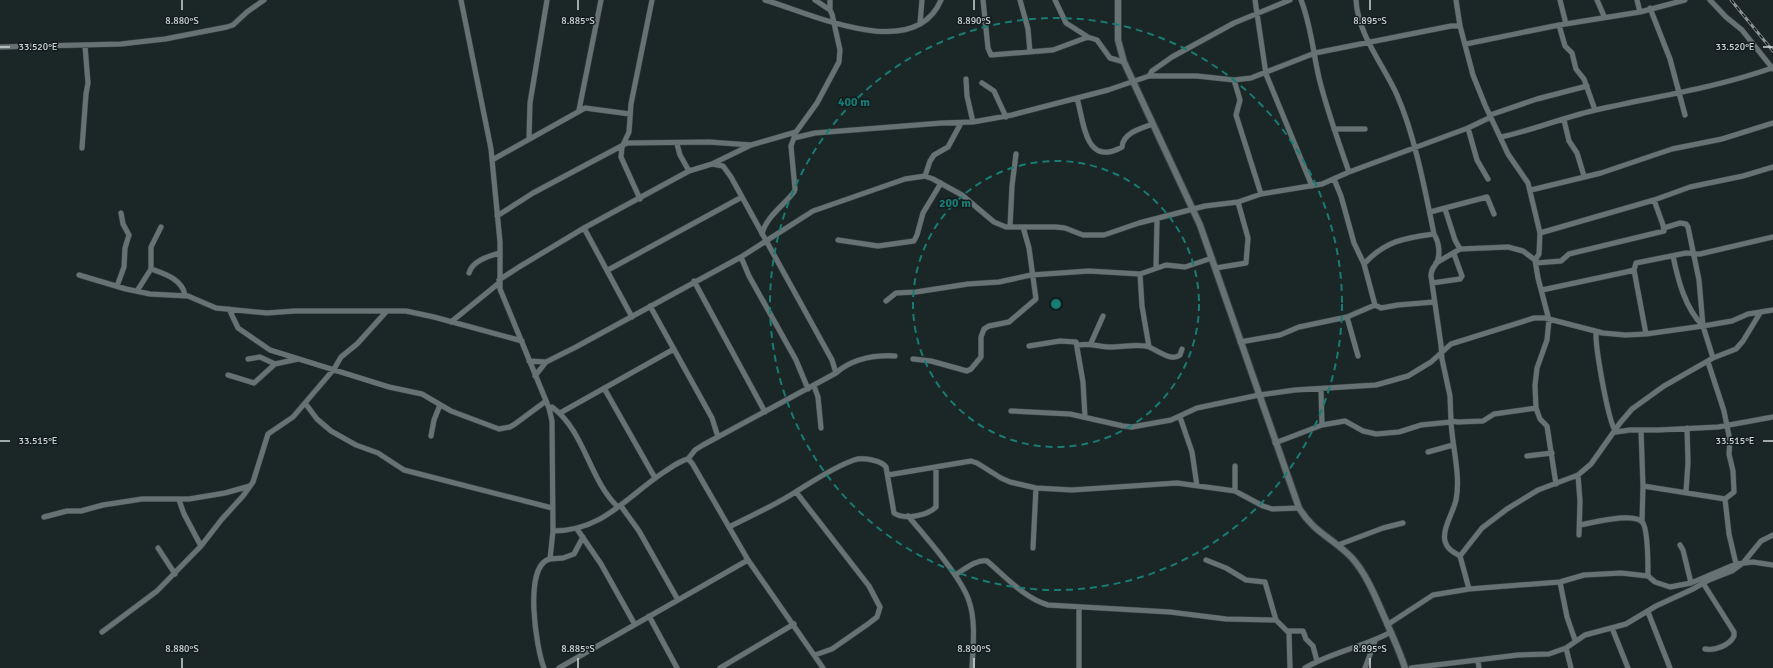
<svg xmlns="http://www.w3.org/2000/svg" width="1773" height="668" viewBox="0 0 1773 668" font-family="Signika,sans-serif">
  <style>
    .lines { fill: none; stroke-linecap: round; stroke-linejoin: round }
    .minor-casing { stroke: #394243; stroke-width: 6 }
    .tertiary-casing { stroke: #394243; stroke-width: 8 }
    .minor { stroke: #667274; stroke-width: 5 }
    .tertiary { stroke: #667274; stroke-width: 6 }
    .rail-casing { stroke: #8b9394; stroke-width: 3 }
    .rail { stroke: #121c1e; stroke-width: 1.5; stroke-dasharray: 4.5; stroke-linecap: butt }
    .ticks { fill: none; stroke: #ced5d6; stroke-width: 1.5 }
    .ring { fill: none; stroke: #197b73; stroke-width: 2; stroke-dasharray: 7 5 }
    .ticks-label { font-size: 10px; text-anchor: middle; fill: #ced5d6; stroke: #121c1e; stroke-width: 3; stroke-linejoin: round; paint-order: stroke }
    .centre { fill: #197b73; stroke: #121c1e; stroke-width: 2 }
    .ring-label { font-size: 12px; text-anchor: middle; font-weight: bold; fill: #197b73; stroke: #121c1e; stroke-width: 3; stroke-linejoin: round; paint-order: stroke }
  </style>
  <rect width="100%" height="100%" fill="#1b2627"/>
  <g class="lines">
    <g class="minor-casing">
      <path id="minor" d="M 461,0 L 491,149 L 500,242 L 500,289 L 549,408 L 552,421 L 553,531 L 550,559 C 523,565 536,648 544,668
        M 765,0 C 810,13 914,64 941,0
        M 830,0 L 830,10
        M 983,0 L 988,48 L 991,55 L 1053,50 L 1088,37
        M 1020,0 L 1028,29 L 1030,52
        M 1055,0 L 1066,23 L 1088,37 L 1097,40 L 1110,58 L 1124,62
        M 1255,0 L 1266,74 L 1312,186
        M 1301,0 C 1311,25 1313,52 1319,78 C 1327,110 1338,141 1349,172
        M 1356,0 C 1358,35 1383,64 1397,95 C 1415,136 1425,190 1434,234 C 1439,242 1441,255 1436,264 C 1433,268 1431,270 1431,276 L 1441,345 L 1442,359 L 1450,396 L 1451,421 L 1458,422 L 1483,421 L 1494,414 L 1536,408
        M 1456,0 L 1460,26 L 1473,75 L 1485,105 L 1508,154 L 1528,183 L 1540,233 L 1539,254 L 1535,260 L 1538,278 L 1549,320 L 1547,340 L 1537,368 L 1535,385 L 1536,408 L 1540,419 L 1547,426 L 1556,484
        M 1560,0 L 1566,24
        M 1597,0 L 1604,16
        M 1637,0 L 1640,12
        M 1710,0 L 1726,17 L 1742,30 L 1773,69
        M 1650,8 L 1670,59 L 1685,115
        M 920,24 L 922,0
        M 1559,25 L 1565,46 L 1572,53 L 1576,69 L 1584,79 L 1595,110
        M 1466,44 L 1559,25 L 1640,12 L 1685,0
        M 0,47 L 121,44 L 165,39 L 227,27 L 233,25 L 247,12 L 264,0
        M 1149,76 L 1152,71 L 1172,57 L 1234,23 L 1290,0
        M 966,79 L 967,96 L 973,122
        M 1234,80 L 1240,100 L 1236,115 L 1261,194
        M 982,83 L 994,91 L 1006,117
        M 1077,98 C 1084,122 1085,168 1122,147 C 1123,133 1141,128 1153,124
        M 579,110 L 601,0
        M 1490,115 L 1537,99 L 1587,86
        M 1564,120 L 1569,141 L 1577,153 L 1584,176
        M 1468,128 L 1477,160 L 1488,179
        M 1334,129 L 1365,129
        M 1501,137 C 1534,130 1567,116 1600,109 C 1658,96 1715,88 1772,68
        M 529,138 L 530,103 L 547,0
        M 794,138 L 815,133 L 942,123 L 973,122 L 1012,115 L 1108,90 L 1149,76 L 1197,76 L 1234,80 L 1251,78 L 1315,53 L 1451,26 L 1460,26
        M 677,144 L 680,155 L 689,171
        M 82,148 L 86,94 L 88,83 L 85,46
        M 492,160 L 585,108 L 630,114
        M 925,176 L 930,161 L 934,155 L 948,147 L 961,123
        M 1334,179 L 1341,196 L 1354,243 L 1364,264
        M 1531,190 L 1601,173 L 1672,149 L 1722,139 L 1773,123
        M 640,199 L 621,157 L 622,147 L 629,132 L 631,104 L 652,0
        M 1445,209 L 1455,240 L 1460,249
        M 1430,212 L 1487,197 L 1494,214
        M 497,216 L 533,193 L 627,143 L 709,142 L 751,145 L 796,132
        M 1010,227 L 1012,186 L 1016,154
        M 584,228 L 632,317
        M 1664,228 L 1680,223 L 1686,224 L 1688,227 L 1699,280 L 1703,326 L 1713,358
        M 1540,233 L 1654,200 L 1690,187 L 1743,176 L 1773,167
        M 762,234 C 766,217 783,206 794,192 L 795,189 L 791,146 L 796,132 L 817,103 L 839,62 L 840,50 L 832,14 L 830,10 L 815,0
        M 1434,234 C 1404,238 1385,241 1364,264 L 1375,305 L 1381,308 L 1398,305 L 1434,302
        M 838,240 L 878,246 L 914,241 L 917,235 L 923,213 L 941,183
        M 1673,256 C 1678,280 1685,308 1703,326
        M 741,257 L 749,276 L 796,360 L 808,389
        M 1436,263 L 1460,249 L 1508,247 L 1523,251 L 1535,260
        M 1536,263 L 1561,261 L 1569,254 L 1664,231 L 1663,225 L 1654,200
        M 1156,268 L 1157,220
        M 1216,268 L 1246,263 L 1248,238 L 1238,202
        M 151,269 C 165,274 182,279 185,295
        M 608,270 L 742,197
        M 1634,270 L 1646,334
        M 469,273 C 472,261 489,256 499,253
        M 1140,274 L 1142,306 L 1149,347
        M 79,275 L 126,289 L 150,294 L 188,296 L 216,308 L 267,313 L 294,311 L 406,311 L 434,317 L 522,341
        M 499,280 L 519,267 L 584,228 L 689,171 L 712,164 L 751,145
        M 694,281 L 765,412
        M 1432,283 L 1460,279 L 1462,276 L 1454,254
        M 117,286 L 124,267 L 125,248 L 129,235 L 123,224 L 121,213
        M 1542,290 L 1626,272 L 1634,270 L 1636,263 L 1686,253 L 1700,254 L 1773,237
        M 137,291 L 151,269 L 151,247 L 161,227
        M 886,301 L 896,293 L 916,292 L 968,284 L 999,282 L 1031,275 L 1089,271 L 1140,274 L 1166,265 L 1185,267 L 1212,258
        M 650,306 L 712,418 L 718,437
        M 229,309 L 238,328 L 270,350 L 389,387 L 422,394 L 451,411 L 499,429 L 510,427 L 515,424 L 546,401
        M 1347,317 L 1375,305
        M 451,322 L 499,283
        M 1596,331 C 1595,346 1608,422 1616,432 L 1630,430 L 1658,430 L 1718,427 L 1773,417
        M 1240,342 L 1280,335 L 1299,327 L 1347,317 L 1358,356
        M 1091,343 L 1103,316
        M 1077,345 C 1091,343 1095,346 1108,347 C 1120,348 1137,343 1149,347 C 1157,350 1171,362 1180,355 L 1182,349
        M 1029,346 L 1060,341 L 1076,342 L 1083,382 L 1085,417
        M 248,359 L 260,357 L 275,364 L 298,359
        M 913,359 L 931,361 L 967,371 L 971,369 L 981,357 L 981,337 L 984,329 L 989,326 L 1009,322 L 1036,299 L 1029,248 L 1023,227
        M 529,361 L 546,362 L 576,347 L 741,257 L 813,211 L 905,179 L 925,176 L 933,179 L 962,195 L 994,222 L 1006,227 L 1056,227 L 1065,228 L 1083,235 L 1104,235 L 1139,223 L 1205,206 L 1238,202 L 1261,194 L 1322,184 L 1349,172 L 1468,128 L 1491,117
        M 1708,362 L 1724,411 L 1730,441 L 1729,454 L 1733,471 L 1734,492 L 1725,499
        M 836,373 C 852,359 874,355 895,356
        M 228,375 L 254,383 L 275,364
        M 535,376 L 546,362
        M 814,386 L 818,397 L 821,428
        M 604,388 L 655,478
        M 1321,390 L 1322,425
        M 305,403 L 317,419 L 331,431 L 356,445 L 378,453 L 404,470 L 552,508
        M 549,408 L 552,407 C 585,431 589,480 618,507
        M 1011,411 L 1070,414 L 1123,426 L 1132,427 L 1171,420 L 1197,408 L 1259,395 L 1295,390 L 1376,385 L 1408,376 L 1431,362 L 1451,344 L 1534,318 L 1545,318 L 1603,333 L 1625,335 L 1646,334 L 1703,326 L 1732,321 L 1748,314 L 1773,310
        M 560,413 L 674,349
        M 1180,417 L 1192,452 L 1197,486
        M 1451,421 C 1452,446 1461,475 1456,500 C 1453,513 1442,529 1445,541 C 1447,549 1453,552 1460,556
        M 1641,430 L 1643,486 L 1642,522
        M 431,436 L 434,420 L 440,405
        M 1275,443 L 1322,425 L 1345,421 L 1363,431 L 1376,434 L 1399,432 L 1421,425 L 1451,422
        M 1428,452 L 1453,445
        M 1527,456 L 1552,453
        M 688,459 L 695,450 L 703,445 L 836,373 L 832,360 L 731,177 L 723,166 L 712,164
        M 888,475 L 971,461 L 977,463 L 1001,478 L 1010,482 L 1036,488 L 1072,490 L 1177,483 L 1235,491 L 1263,506 L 1272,509 L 1299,508
        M 1578,475 L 1580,501 L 1579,535
        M 1643,486 L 1725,499 L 1729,534 L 1736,564
        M 1235,491 L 1235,466
        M 796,492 L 869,586 L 880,607 L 877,617 L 868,624 L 832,649 L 815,655
        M 1686,492 L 1688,462 L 1687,428
        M 179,500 L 184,514 L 201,546
        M 621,506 L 639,531 L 678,600
        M 908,516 C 925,536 962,578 969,601 C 976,621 973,647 972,668
        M 44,517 L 67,511 L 81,511 L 103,505 L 142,499 L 189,499 L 225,493 L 250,486
        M 1580,525 C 1592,523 1635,511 1643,523 C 1648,531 1648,565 1648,576
        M 729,527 C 752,515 776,505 797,491 C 815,480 834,467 854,460 C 862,457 881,460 886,467 L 894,513 C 904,520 927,516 936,507 L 936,468
        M 577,529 L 601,564 L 634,623
        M 553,531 C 603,531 626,497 664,472 C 672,467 679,461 688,459 L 692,463 L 748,560 L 823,668
        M 1338,545 L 1383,528 L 1403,523
        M 1680,545 L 1683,550 L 1691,583
        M 158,548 L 175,574
        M 1033,548 L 1036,488
        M 550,559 L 563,558 L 574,554 L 583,537
        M 1206,560 L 1226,568 L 1246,580 L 1265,582 L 1276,620 L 1289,633 L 1290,668
        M 955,575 C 964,570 976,559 987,561 C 1006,577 1024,598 1048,605 L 1170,612 L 1226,619 L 1276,620
        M 1560,582 L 1567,617 L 1575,640
        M 1703,583 L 1734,632 L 1734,636 C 1730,645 1715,651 1705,649
        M 1469,589 L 1460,556 L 1482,528 L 1507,509 L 1538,490 L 1578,475 L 1591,464 L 1620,423 L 1632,409 L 1664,386 L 1713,358 L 1736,349 L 1743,341 L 1760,313
        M 1079,607 L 1079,668
        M 1648,612 L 1670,668
        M 649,616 L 677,668
        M 1387,625 L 1433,595 L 1469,589 L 1560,582 L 1584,575 L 1621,573 L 1648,576 L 1655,582 L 1670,587 L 1691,583 L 1736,564 L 1753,562 L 1773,565
        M 1612,628 L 1628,668
        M 1289,631 L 1303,631 L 1306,639 L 1313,646 L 1317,661
        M 102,632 L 157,591 L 201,546 L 222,519 L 243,496 L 253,482 L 268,434 L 293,417 L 334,369 L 341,357 L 357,344 L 386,312
        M 1566,648 L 1571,668
        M 1478,661 L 1479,668
        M 559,668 L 748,560
        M 720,668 L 794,624
        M 1305,668 C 1331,652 1364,647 1391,632
        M 1365,668 L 1375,641
        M 1411,668 L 1518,655 L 1549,654 L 1566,648 L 1585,635 L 1626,624 L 1656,606 L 1693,589 L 1709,580 L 1732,571 L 1743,563 L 1761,541 L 1773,535"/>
    </g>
    <g class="tertiary-casing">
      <path id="tertiary" d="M 1118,0 L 1118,40 L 1124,62 L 1200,225 L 1299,508 C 1314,533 1333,538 1352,558 C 1368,576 1377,601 1387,623 C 1393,638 1400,652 1405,668"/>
    </g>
    <use href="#minor" class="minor"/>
    <use href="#tertiary" class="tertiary"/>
    <g class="rail-casing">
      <path id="rail" d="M 1731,0 L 1773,51"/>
    </g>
    <use href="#rail" class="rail"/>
  </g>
  <path class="ticks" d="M 182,0 L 182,10M 578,0 L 578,10M 974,0 L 974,10M 1370,0 L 1370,10M 0,47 L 10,47M 1763,47 L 1773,47M 0,441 L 10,441M 1763,441 L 1773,441M 182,658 L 182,668M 578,658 L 578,668M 974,658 L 974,668M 1370,658 L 1370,668"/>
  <g class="ring">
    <circle cx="1056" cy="304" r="143"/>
    <circle cx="1056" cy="304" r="286"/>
  </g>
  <g class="ticks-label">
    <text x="182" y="24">8.880°S</text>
    <text x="578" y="24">8.885°S</text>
    <text x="974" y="24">8.890°S</text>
    <text x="1370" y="24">8.895°S</text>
    <text x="1735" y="50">33.520°E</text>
    <text x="38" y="50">33.520°E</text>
    <text x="1735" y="444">33.515°E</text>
    <text x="38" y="444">33.515°E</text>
    <text x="182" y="652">8.880°S</text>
    <text x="578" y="652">8.885°S</text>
    <text x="974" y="652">8.890°S</text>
    <text x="1370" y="652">8.895°S</text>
  </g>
  <circle cx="1056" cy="304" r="6" class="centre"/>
  <g class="ring-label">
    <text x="854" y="106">400 m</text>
    <text x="955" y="207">200 m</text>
  </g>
</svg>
